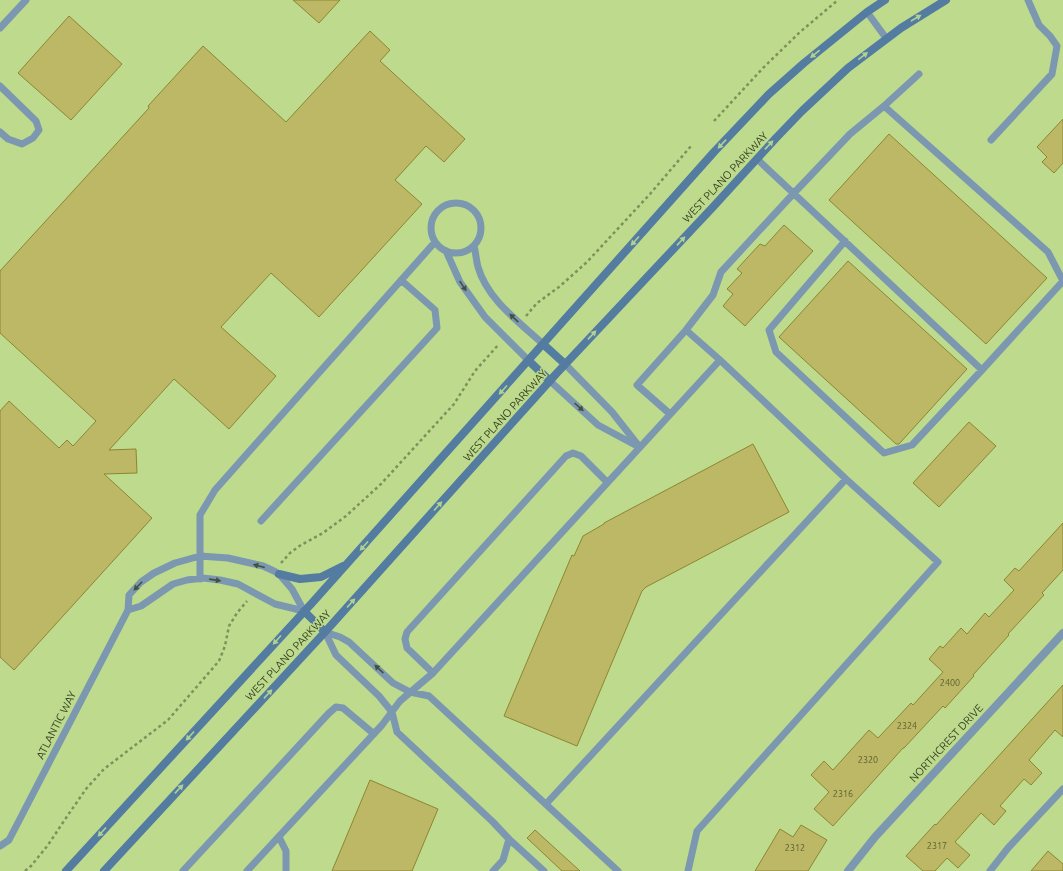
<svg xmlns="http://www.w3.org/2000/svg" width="1063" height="871" viewBox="0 0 1063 871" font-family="Ubuntu,sans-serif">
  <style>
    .building { fill: #bdb865; stroke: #8c8632 }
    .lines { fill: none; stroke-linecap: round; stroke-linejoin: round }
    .path { stroke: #7d925a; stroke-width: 2.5; stroke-dasharray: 3 3; stroke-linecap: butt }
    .service { stroke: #7c97b0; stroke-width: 7 }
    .minor { stroke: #7c97b0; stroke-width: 8 }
    .secondary { stroke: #537ca0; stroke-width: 8 }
    .oneway { fill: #b2d18f }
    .oneway2 { fill: #43523e }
    .labels { text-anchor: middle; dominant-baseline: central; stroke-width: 3; stroke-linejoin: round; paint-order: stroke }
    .number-label { font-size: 9px; fill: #575f32 }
    .street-label { font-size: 11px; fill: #354121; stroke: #bdda8d }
  </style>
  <rect width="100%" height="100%" fill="#bdda8d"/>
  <path class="building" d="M 293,0 L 340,0 L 319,23 Z
    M 69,16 L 122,64 L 71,120 L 18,73 Z
    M 370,31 L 390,50 L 380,61 L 465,139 L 444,162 L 426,146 L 395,180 L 422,204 L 319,317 L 271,273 L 221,327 L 276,376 L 229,429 L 174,379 L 109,450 L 136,449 L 137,473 L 104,474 L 152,518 L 14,670 L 0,657 L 0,411 L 9,401 L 59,448 L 67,440 L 73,446 L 96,421 L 0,333 L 0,271 L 149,108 L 148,106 L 203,46 L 286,122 Z
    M 1063,119 L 1063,163 L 1054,173 L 1042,162 L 1047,157 L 1037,147 Z
    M 889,134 L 1047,278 L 986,344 L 829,200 Z
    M 784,225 L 813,251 L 745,326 L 723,306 L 733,294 L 727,289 L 742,273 L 737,269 L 760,244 L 765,246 Z
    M 848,261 L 967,369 L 899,444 L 896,444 L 779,337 Z
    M 969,422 L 996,446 L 939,507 L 913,483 Z
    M 753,444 L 789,512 L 646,587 L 642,591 L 577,746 L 504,716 L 572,555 L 574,556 L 583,536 L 604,524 L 604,523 Z
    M 1063,523 L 1063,570 L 1042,593 L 1044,595 L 1008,634 L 1009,635 L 973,675 L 974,676 L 945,708 L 943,706 L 904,748 L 903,748 L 833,826 L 814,809 L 829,792 L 811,775 L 824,761 L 833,770 L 869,730 L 878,738 L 911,703 L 913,705 L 943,672 L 929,659 L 940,646 L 943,648 L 961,628 L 967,634 L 985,613 L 989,617 L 1014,590 L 1004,580 L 1015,568 L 1019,571 Z
    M 1063,685 L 1063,737 L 1055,730 L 1029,760 L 1042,773 L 1031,785 L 1024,779 L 1000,806 L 1006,811 L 994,825 L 981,813 L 955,842 L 970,855 L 958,868 L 947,858 L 935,871 L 923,871 L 906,856 L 935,824 L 936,825 Z
    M 370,780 L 438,809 L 412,871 L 332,871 Z
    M 801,825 L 827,840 L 808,871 L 755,871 L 780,829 L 793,837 Z
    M 535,830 L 580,871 L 562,871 L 527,838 Z
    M 1048,851 L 1063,864 L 1063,871 L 1031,871 Z"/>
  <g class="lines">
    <path class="path" d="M 714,121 L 763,68 L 800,32 L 838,0
      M 526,316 L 537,303 L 559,287 L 587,262 L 650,194 L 691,146
      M 281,563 L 290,553 L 301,545 L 323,533 L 346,516 L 381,484 L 454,404 L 475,371 L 499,344
      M 25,871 L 31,866 L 48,845 L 68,815 L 86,789 L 104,769 L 168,720 L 219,661 L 225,646 L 229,626 L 237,613 L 247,601"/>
    <path class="service" d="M 867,12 L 886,38
      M 0,28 L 26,0
      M 0,86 L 36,121 L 39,130 L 33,138 L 22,144 L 8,139 L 0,132
      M 991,140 L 1052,74 L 1057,46 L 1050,36 L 1039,25 L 1028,0
      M 757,159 L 982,370
      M431 228a25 25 0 1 1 50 0a25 25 0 1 1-50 0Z
      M 845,241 L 769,330 L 776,352 L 884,453 L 912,445 L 982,370 L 1063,281 L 1048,252 L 884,106 L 919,74
      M 474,246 C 476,253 476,260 478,267 C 487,299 519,322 543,344
      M 446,251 L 460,282 L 485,317 L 529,361
      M 565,364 L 612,412 L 638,445
      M 550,381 L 598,425 L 639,447
      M 670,414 L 637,385 L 686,330
      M 261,521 L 437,328 L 435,310 L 401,280
      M 200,579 L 200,515 L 215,490 L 435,242
      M 128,610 L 141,606 L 173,584 L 187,580 L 203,578 L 220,580 L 238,584 L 275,604 L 304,611
      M 325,632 L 340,637 L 349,642 L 393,683 L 410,692 L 429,696 L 618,871
      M 325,632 L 336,655 L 379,696 L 392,712 L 397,732 L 493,822 L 509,839 L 503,860 L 493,871
      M 433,673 L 407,648 L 405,639 L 407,632 L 566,456 L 573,453 L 581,456 L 607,482
      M 546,804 L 846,479
      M 279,837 L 286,851 L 286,871
      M 509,839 L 544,871
      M 0,846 L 9,840 L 23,813 L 128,610 L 129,595 L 141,582 L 154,573 L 175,563 L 200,556 L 228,558 L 263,566 L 274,571 L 279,574 L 292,589 L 304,611
      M 183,871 L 329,713 L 336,707 L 343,708 L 374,734
      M 247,871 L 382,725 L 400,701 L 433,673 L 720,360
      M 688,871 L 697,831 L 938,562 L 846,479 L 720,360 L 686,330 L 713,295 L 721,272 L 794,193 L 850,134 L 884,106
      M 990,871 L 1008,848 L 1063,789"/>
    <path class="minor" d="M 848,871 L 875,837 L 1063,633"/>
    <path class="secondary" d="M 543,344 L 565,364
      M 529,361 L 550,381
      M 279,574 L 300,579 L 321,577 L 343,566
      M 304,611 L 325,632
      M 66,871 L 312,603 L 714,152 L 769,94 L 804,63 L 867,12 L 885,0
      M 104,871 L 325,632 L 556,374 L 713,207 L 776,138 L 802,111 L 848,68 L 901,28 L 946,0"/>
  </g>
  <defs><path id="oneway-solid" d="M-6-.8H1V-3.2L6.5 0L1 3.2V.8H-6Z"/></defs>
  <g class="oneway">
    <use href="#oneway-solid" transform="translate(916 18) rotate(-31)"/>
    <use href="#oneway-solid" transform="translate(815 54) rotate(141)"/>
    <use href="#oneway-solid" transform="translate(863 56) rotate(-38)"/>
    <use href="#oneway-solid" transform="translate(722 144) rotate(133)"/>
    <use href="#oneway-solid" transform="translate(769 145) rotate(-47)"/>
    <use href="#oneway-solid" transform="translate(635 241) rotate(132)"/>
    <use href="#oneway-solid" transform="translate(681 241) rotate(-47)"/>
    <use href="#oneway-solid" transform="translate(592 335) rotate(-47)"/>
    <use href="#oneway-solid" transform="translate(503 390) rotate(132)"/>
    <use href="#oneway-solid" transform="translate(438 506) rotate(-48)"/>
    <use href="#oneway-solid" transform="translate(364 546) rotate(132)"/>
    <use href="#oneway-solid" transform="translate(351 603) rotate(-48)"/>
    <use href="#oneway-solid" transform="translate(277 640) rotate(132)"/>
    <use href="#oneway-solid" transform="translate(268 694) rotate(-47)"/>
    <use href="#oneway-solid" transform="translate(190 736) rotate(132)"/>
    <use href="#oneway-solid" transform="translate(179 789) rotate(-47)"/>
    <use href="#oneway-solid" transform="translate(102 832) rotate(132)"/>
  </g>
  <g class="oneway2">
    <use href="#oneway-solid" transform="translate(463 286) rotate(56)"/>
    <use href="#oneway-solid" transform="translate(514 318) rotate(-137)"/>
    <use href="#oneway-solid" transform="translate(579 407) rotate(42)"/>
    <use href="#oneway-solid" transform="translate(259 566) rotate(-165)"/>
    <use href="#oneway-solid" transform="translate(215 580) rotate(8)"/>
    <use href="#oneway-solid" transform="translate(138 586) rotate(134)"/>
    <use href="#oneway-solid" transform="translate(379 669) rotate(-137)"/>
  </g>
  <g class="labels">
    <g class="number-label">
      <text x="950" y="683">2400</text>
      <text x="907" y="726">2324</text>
      <text x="868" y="760">2320</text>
      <text x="843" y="794">2316</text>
      <text x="937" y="846">2317</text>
      <text x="795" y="848">2312</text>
    </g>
    <g class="street-label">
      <text transform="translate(725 177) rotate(-47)">WEST PLANO PARKWAY</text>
      <text transform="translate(505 415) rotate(-48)">WEST PLANO PARKWAY</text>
      <text transform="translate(288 655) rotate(-47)">WEST PLANO PARKWAY</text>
      <text transform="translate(56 725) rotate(-63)">ATLANTIC WAY</text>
      <text transform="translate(946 743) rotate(-47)">NORTHCREST DRIVE</text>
    </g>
  </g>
</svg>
